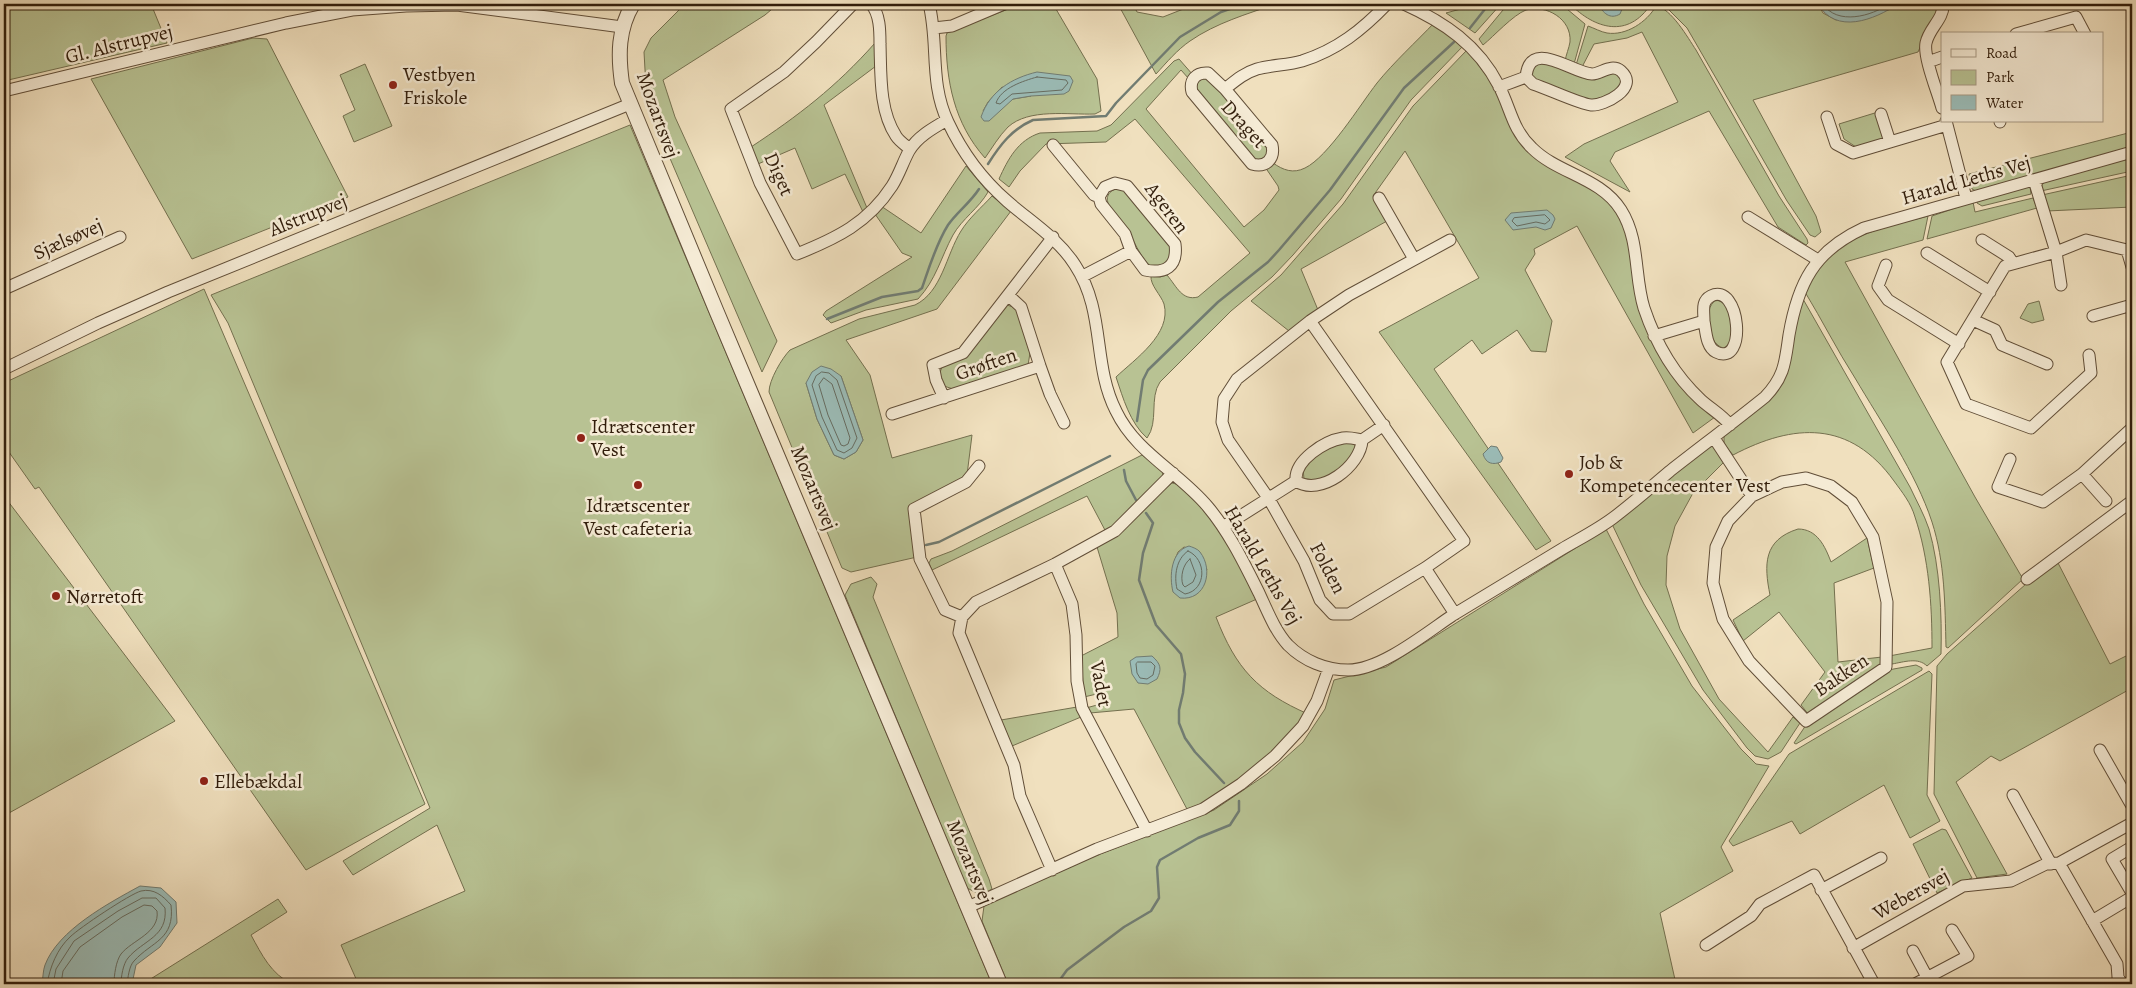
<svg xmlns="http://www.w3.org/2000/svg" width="2136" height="988" viewBox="0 0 2136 988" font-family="Alegreya,serif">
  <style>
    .green { fill: #b8c293; stroke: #74704f; fill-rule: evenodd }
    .water { fill: #9bbcb7; stroke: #717c72 }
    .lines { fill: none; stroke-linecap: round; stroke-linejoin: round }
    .shore { stroke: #666c61; stroke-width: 1 }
    .stream { stroke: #717c72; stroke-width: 2.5 }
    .minor-casing { stroke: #614e38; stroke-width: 13 }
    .tertiary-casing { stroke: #614e38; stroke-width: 16 }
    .minor { stroke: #f5ebd5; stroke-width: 11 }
    .tertiary { stroke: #f5ebd5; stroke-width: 14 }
    .poi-dot { fill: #8f2418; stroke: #f5ebd5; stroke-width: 2 }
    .labels { text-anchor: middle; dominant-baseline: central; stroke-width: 5; stroke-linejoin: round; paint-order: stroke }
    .street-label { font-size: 20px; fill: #311d0b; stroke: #f5ebd5 }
    .poi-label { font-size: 20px; fill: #311d0b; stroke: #f5ebd5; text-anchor: start }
  </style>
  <rect width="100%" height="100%" fill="#f0e0be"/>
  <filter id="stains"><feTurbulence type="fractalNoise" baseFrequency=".004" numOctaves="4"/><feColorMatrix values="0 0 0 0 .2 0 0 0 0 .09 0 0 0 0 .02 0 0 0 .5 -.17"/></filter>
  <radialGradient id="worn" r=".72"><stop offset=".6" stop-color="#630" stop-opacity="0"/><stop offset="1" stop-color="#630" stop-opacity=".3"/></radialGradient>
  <path class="green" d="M 4,4 L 151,4 L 167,43 L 4,81 Z
    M 685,4 L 778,4 L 765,15 L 663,80 L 675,117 L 777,341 L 762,372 L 647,105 L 644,52 L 651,38 Z
    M 1021,4 L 1053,4 L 1097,79 L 1101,111 L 1095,114 C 1068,115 1029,108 1008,127 C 999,136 992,148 985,158 C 954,123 946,81 946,36 L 947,33 ZM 1002,87 L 1031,96 L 1013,99 L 983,111 L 988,102 Z
    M 1118,4 L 1133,4 L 1137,12 L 1163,17 L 1196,4 L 1276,4 C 1247,14 1216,23 1190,41 C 1177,50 1167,62 1156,74 Z
    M 1472,4 L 1501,4 L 1475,33 L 1446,13 L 1468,7 Z
    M 1508,4 L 1561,4 L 1585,24 L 1574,64 L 1565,61 C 1566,55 1569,48 1570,42 C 1572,19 1546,4 1526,10 C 1513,15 1494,36 1483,45 L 1479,39 Z
    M 1570,4 L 1598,4 L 1622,10 L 1624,4 L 1651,4 C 1628,39 1595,29 1570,4 Z
    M 1663,4 L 1818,4 L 1823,13 L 1836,20 L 1888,10 L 1898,4 L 1940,4 L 1918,52 L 1753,100 L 1816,216 L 1821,232 L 1815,237 L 1810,235 L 1787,201 L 1687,28 Z
    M 1656,6 C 1671,8 1688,38 1696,50 L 1779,196 L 1807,239 L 1808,243 L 1806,245 L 1778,227 L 1709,111 L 1615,152 L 1610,161 L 1630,192 L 1565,157 L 1584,144 L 1678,102 L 1642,32 L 1627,38 L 1594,44 L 1582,67 L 1576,65 L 1588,26 C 1594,28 1601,32 1607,33 C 1626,36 1647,22 1656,6 Z
    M 1435,22 L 1464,45 L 1411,100 L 1341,199 L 1293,255 L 1272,277 L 1231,311 L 1160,382 C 1149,398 1159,422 1147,438 C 1130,423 1123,398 1116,377 C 1135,359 1172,334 1164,304 C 1161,295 1150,285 1151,276 L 1160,277 L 1167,275 C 1177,287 1182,301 1198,297 L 1250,253 L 1135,119 L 1106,142 L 1046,144 L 1020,171 L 1009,187 L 999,179 C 1008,159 1018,140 1040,133 L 1097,131 L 1111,125 L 1174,61 L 1179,59 L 1193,75 L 1189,79 L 1181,70 L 1146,109 L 1244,227 L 1264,210 L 1279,190 L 1278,186 L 1265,167 L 1273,163 C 1283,170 1293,174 1305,168 C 1328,157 1360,105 1377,83 C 1394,62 1416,42 1435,22 Z
    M 253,38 L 267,39 L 348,197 L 192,259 L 91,79 Z
    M 875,43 L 876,66 L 824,105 L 867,208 L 863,212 L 845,174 L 812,189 L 795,148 L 758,164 L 751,147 C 798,116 836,87 875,43 Z
    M 1467,50 C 1479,65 1490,79 1498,96 C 1505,111 1508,126 1518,139 L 1602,194 L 1626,226 L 1644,319 L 1715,417 L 1693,433 L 1577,226 L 1534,249 L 1535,254 L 1525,270 L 1552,321 L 1546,352 L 1531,351 L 1517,330 L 1482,354 L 1472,340 L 1434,369 L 1551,541 L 1536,550 L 1379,332 L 1479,278 L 1405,151 L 1373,196 L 1387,221 L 1301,269 L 1318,310 L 1289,331 L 1251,301 L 1281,275 L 1343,204 L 1413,106 Z
    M 1537,63 L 1609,71 L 1617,73 L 1622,81 L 1615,93 L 1593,100 L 1589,100 L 1531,78 L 1529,72 Z
    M 365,64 L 392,126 L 354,142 L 343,116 L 355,110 L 340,75 Z
    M 1205,75 L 1267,144 L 1267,157 L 1257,162 L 1197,92 L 1195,83 Z
    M 1878,112 L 1886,138 L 1856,147 L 1844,139 L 1839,124 Z
    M 630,125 L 992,984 L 346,984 L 357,981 L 341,945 L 465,891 L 437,825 L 353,875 L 343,861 L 430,808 L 228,323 L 211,295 Z
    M 2132,132 L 2132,147 L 1976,191 L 1972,189 L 1969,174 Z
    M 2132,157 L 2132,171 L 2041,191 L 2042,185 L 2046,181 Z
    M 966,166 L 988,192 C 979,208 962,219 953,235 C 941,257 936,280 918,299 L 866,310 L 831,323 L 823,315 L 826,311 L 912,257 L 902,253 L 875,214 L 881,206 L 921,233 Z
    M 2132,175 L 2132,207 L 2047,211 L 2042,195 Z
    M 2030,186 L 2031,194 L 1982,206 L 1977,203 L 1977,201 Z
    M 1122,187 L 1174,245 L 1167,266 L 1151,266 L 1147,263 C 1139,254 1135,242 1128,232 C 1119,218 1090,194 1122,187 Z
    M 992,196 L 1011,211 L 937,309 L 846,340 L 870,375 L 892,458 L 972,435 L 967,475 L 960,481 L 909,506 L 917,557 L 851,572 L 842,568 L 769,392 C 769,380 782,358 790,350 L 859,319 L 915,305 C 942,292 946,255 961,231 C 969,218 982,207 992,196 ZM 841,376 L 863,440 L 856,452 L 844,459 L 834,455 L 817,419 L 806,383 Z
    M 2033,198 L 2037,208 L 1927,239 L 1932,216 L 1970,203 L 1973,202 L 1975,212 Z
    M 1928,216 L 1923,240 L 1845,262 L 1975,497 L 2023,579 L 1948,648 L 1946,647 C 1945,606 1945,562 1932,522 C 1916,473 1881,422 1855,378 C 1837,350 1822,320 1805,292 C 1810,283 1815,274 1821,266 C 1846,233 1891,226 1928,216 Z
    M 204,289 L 425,804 L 306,870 L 39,487 L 35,489 L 4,445 L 4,383 Z
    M 1802,299 L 1803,299 L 1910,487 C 1916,500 1924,514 1929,529 C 1940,567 1942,615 1941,654 L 1927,666 C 1918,657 1904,662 1892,664 L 1890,662 L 1889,656 L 1932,648 C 1932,604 1929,559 1915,517 C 1911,503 1902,492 1894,481 C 1850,420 1794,423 1733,455 L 1724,444 L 1724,436 L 1774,395 Z
    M 1716,300 L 1726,302 L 1734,336 L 1731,345 L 1723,348 C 1707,343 1702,309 1716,300 Z
    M 2039,301 L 2044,320 L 2032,323 L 2020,318 L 2028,304 Z
    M 1007,305 L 1016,308 L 1030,353 L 1028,365 L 953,389 L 944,386 L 939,375 L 942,367 Z
    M 1344,442 L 1352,442 L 1357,448 C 1347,464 1325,488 1304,479 L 1303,469 L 1317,454 Z
    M 1713,446 L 1724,462 L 1693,493 L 1675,526 L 1667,556 L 1666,585 L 1680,629 L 1719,699 L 1768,752 L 1793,717 L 1800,723 L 1781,752 L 1768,759 L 1755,756 L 1747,748 L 1703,690 L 1641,585 L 1612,524 L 1705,449 Z
    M 1142,455 L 1162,469 L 1163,477 L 1106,532 L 1087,496 L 932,570 L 929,563 L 931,559 L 952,551 Z
    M 1172,483 C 1180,484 1185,491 1191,496 C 1223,526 1237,561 1257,599 L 1216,617 C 1236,669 1258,692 1308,714 L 1275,752 L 1207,802 L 1188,811 L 1134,709 L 1090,713 L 1086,708 L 1108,702 L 1105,692 L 1084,697 L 1081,656 L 1118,637 L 1117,613 L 1097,547 ZM 1184,547 L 1199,551 L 1207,570 L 1174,562 L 1178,552 Z
    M 4,496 L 175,721 L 9,813 L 4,805 Z
    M 1606,529 L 1644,604 L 1692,686 L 1741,749 L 1756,764 L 1769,766 L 1721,847 L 1733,871 L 1660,913 L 1676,984 L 1008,984 L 982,921 L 984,906 L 1095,856 L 1214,810 L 1267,774 L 1303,742 L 1325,709 L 1334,680 L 1386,667 Z
    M 1798,529 C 1817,529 1825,546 1831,562 L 1867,538 L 1874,568 L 1834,583 L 1838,662 L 1882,657 L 1878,671 L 1809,715 L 1801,705 L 1825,672 L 1779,612 L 1743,641 L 1733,620 L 1770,595 C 1764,565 1763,540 1798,529 Z
    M 2057,561 L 2110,664 L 2130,654 L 2132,658 L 2132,688 L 2000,761 L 1991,756 L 1956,782 L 2007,874 L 1977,878 L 1934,794 L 1937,666 L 1947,654 L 2026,584 Z
    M 871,577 L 877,584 L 873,597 L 989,879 L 992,889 L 981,895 L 967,888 L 845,595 L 851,584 Z
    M 1916,665 L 1922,668 L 1922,670 L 1796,744 L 1794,743 L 1806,725 L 1888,670 Z
    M 1929,671 L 1932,674 L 1927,795 L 1940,821 L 1910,838 L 1884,785 L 1800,834 L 1792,821 L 1733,846 L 1729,841 L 1789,754 Z
    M 1077,707 L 1081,717 L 1012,746 L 1001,720 Z
    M 1942,829 L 1946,830 L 1972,878 L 1937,893 L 1913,844 Z
    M 278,899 L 287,912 L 251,935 C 262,955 271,974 292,984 L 152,984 L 149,980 Z"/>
  <path class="water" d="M 1598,4 L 1624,4 L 1620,14 C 1610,20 1603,13 1598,4 Z
    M 1818,4 L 1898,4 C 1874,20 1836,35 1818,4 Z
    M 1037,72 L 1070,76 L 1073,81 L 1069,91 L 1064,94 L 1031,96 L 1013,99 L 989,121 L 984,121 L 981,117 C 990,91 1012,78 1037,72 Z
    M 1547,210 L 1553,215 L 1555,219 L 1551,228 L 1545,230 L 1536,227 L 1513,230 L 1505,220 L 1511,213 Z
    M 821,366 L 831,369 L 841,376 L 863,440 L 856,452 L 844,459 L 834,455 L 817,419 L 806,383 L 812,372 Z
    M 1491,446 L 1497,447 L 1503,458 L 1501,462 C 1493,465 1486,464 1483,454 Z
    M 1189,546 C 1192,547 1198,549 1200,552 C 1214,570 1206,601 1180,598 L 1173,592 C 1169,576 1171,551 1189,546 Z
    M 1152,656 C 1161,664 1162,669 1157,679 L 1148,684 L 1138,683 L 1132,674 L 1130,661 L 1136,657 Z
    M 140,886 L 161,888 L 176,902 L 177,923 L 160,947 L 136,965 L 132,984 L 42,984 C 43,978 43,970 45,965 C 58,930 109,903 140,886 Z"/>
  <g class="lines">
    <path class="shore" d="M 1823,4 C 1837,26 1872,16 1889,4
      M 1037,77 L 1066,80 L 1068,83 L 1062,90 L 1012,94 L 1000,104 L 996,103 C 1001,88 1023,81 1037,77 Z
      M 1545,215 L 1550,220 L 1545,224 L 1536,222 L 1517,226 L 1512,221 L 1514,218 Z
      M 822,372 L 829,373 L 837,380 L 857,438 L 852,448 L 844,453 L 837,450 L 822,417 L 812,385 L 816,376 Z
      M 824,378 L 832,384 L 850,438 L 848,444 L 844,446 L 841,445 L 828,415 L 819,385 Z
      M 1188,551 C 1207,559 1207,590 1185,594 L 1177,589 C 1174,576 1176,559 1188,551 Z
      M 1190,559 L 1196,575 L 1193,582 L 1185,587 L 1183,585 C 1180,577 1183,564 1190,559 Z
      M 1138,662 L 1151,662 L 1155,666 L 1153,675 L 1147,679 L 1140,678 L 1137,673 L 1136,664 Z
      M 47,984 C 50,967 57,949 70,937 C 79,928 130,894 141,891 C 154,888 163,896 171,905 C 175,940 152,941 134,961 C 129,966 128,978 127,984
      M 53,984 L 56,969 L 74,941 L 118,911 L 142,898 L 156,898 L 165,908 C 168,937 143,940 128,958 C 123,964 121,977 121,984
      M 61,984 L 63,971 L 80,947 L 122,917 L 144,905 L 152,906 L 157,911 C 160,933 132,940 121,954 C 116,961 114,975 114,984"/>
    <path class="stream" d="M 1577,4 L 1581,8 L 1590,4
      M 1470,28 L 1489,4
      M 988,164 C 1000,145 1012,129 1033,120 L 1106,116 L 1116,103 L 1180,37 L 1221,12 L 1244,4
      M 827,319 L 882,297 L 918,291 L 922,288 C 929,268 936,244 948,225 C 957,212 970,203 979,189
      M 1137,421 L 1143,380 L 1148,370 L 1218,302 L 1268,262 L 1279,250 L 1330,190 L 1404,88 L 1454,42
      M 1124,470 L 1126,481 L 1136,500
      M 4,509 L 5,509
      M 1146,513 L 1153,523 L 1143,553 L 1139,580 L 1156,625 L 1181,654 L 1185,674 L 1183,693 L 1179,710 L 1179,723 L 1185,738 L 1195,752 L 1224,783
      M 926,545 L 939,542 L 1110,456
      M 1059,984 L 1059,981 L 1067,970 L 1124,927 L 1151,911 L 1159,898 L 1157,867 L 1160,860 L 1198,838 L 1230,825 L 1239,811 L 1239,801"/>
    <g class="minor-casing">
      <path id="minor" d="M 853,4 L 816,42 L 784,72 L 731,109 L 760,183 L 797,254 C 837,238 868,223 892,186 C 899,175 903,162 909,151 C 917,137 933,128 947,120
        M 871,4 C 880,14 880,31 880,44 C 881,74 879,110 896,136 C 899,141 905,145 910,149
        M 929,4 C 939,44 929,82 948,122 C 962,152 982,179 1007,201 C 1031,222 1058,238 1075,265 C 1106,312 1092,364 1116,411 C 1136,453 1179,472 1208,507 C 1229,532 1244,563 1259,593 C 1267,610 1275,631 1288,645 C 1304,661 1326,670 1348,670 C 1381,670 1426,633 1453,615 C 1489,593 1526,571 1562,549 C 1579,539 1597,530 1613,518 C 1633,503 1651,487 1670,471 C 1702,446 1734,422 1765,397 C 1785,376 1785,362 1789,335 C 1798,283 1814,251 1864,228 L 2132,152
        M 1404,4 C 1444,22 1478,45 1499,86 C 1511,109 1512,129 1532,148 C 1558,174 1600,177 1621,210 C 1640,240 1634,276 1644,308 C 1656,344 1674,375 1701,400 C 1711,409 1722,415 1730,425
        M 934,28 L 952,26 L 1004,4
        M 2016,34 L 2076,17 L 2085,34
        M 1928,62 L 1942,57
        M 1208,73 L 1225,89 L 1272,145 C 1275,159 1266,168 1252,164 L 1192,92 C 1189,80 1196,72 1208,73 Z
        M 1499,87 L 1526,77 C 1530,37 1572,73 1592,74 C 1601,74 1611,63 1621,71 C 1640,88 1604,106 1591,105 C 1580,104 1546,88 1533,84 L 1526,77
        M 1225,89 C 1235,81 1244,73 1257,69 C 1272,65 1288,65 1302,61 C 1337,50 1362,30 1387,4
        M 4,91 L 286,23 L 352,10 L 406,6 L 457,5 L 622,27
        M 1942,108 C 1938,93 1923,57 1926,43 C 1929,28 1944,19 1943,4
        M 1881,114 L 1890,142
        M 1827,117 L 1836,144 L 1853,153 L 1947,125
        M 1946,121 L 1966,198
        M 2000,121 L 2000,122
        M 1053,145 L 1094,195 L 1099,197
        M 2034,180 L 2056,252 L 2061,285
        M 1379,198 L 1414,259
        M 1748,217 L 1818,260
        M 1982,240 L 2009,257 L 2013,263
        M 1927,253 L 1990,292
        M 1886,265 L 1878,286 L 1888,300 L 1959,344
        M 1083,276 L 1131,251 L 1125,234 L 1101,204 L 1099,197 L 1105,187 L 1115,183 L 1127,186 L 1175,244 C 1178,267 1165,274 1145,270 L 1131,251
        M 4,289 L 120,237
        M 1008,295 L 1021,307 L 1040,366 L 1050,394 L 1064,423
        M 2093,316 L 2132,305
        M 1973,320 L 1995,330 L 2002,345 L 2047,364
        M 1310,321 L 1237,379 L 1224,399 L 1222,422 L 1228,440 L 1269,499 L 1304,561 L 1320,600 L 1333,614 L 1349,614 L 1425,568 L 1464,541 L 1310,321 L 1349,295 L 1450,240
        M 1654,336 L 1704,321 C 1706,331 1706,347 1716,352 C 1748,368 1740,281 1711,296 C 1701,301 1704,311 1704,321
        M 2089,355 L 2091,373 L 2031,428 L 1966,404 L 1947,362 L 2005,266 L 2056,252 L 2086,240 L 2127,250 L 2132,267
        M 4,369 L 98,323 L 168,292 L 630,104
        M 944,398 L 936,380 L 933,365 L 963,353 L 1053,237
        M 892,414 L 1040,366
        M 1714,438 L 1752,496 L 1728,521 L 1716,547 L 1713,583 L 1723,619 L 1749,661 L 1806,721 L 1886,667 L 1887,602 L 1873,537 L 1852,502 L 1831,486 L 1806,478 L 1782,482 L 1752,496
        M 1362,440 C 1361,466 1320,497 1296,481 C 1294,460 1325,441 1343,438 C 1350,437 1356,439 1362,440 L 1384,425
        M 2010,459 L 1998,487 L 2043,502 L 2082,474 L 2132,428
        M 2082,474 L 2106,501
        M 1223,527 L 1296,481
        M 1055,564 L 1072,604 L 1076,635 L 1077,681 L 1082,708 L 1147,831
        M 1425,568 L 1455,614
        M 2027,579 L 2132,501
        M 962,617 L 945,610 L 920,559 L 914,509 L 966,482 L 979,466
        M 2100,750 L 2132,806
        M 2013,795 L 2051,864
        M 2132,847 L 2112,859 L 2132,893
        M 2059,863 L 2117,964 L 2118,977 L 2122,984
        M 1052,870 L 1020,796 L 1014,765 L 959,633 L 962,617 L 976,602 L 1055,564 L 1115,531 L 1173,473
        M 1821,890 L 1881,858
        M 968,907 L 1097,849 L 1203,809 L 1241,784 L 1275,756 L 1303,726 L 1317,701 L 1329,668
        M 2092,921 L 2132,897
        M 1706,945 L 1751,916 L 1760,904 L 1814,875 L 1874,984
        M 1853,948 L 1963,886 L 2011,881 L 2046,864 L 2059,863 L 2132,823
        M 1913,951 L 1927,977
        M 1915,984 L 1968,956 L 1952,930"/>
    </g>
    <g class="tertiary-casing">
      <path id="tertiary" d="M 633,4 C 618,29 618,55 622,83 L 716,310 L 1000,984"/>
    </g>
    <use href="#minor" class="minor"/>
    <use href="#tertiary" class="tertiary"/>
  </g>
  <g class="poi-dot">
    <circle cx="393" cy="85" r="5"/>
    <circle cx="581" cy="438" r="5"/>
    <circle cx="1569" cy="474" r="5"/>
    <circle cx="638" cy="485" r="5"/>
    <circle cx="56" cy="596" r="5"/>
    <circle cx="204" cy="781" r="5"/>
  </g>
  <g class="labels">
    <g class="street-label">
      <text transform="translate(119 44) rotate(-14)">Gl. Alstrupvej</text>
      <text transform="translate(658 115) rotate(70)">Mozartsvej</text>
      <text transform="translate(1244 124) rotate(48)">Draget</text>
      <text transform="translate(779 174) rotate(66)">Diget</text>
      <text transform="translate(1966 180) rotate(-16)">Harald Leths Vej</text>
      <text transform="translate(1167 208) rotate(53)">Ageren</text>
      <text transform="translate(308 215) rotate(-22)">Alstrupvej</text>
      <text transform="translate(68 239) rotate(-24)">Sjælsøvej</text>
      <text transform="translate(986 364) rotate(-19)">Grøften</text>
      <text transform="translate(814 488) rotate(67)">Mozartsvej</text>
      <text transform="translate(1263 565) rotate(60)">Harald Leths Vej</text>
      <text transform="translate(1328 568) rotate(62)">Folden</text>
      <text transform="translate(1841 675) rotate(-34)">Bakken</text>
      <text transform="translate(1101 684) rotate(79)">Vadet</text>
      <text transform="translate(970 862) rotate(67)">Mozartsvej</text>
      <text transform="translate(1911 894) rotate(-29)">Webersvej</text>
    </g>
    <g class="poi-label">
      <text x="403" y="74">Vestbyen<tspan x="403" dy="23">Friskole</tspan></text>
      <text x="591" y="426">Idrætscenter<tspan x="591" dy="23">Vest</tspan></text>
      <text x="1579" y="462">Job &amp;<tspan x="1579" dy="23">Kompetencecenter Vest</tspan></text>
      <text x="638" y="505" text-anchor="middle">Idrætscenter<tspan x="638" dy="23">Vest cafeteria</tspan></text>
      <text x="66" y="596">Nørretoft</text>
      <text x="214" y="781">Ellebækdal</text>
    </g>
  </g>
  <rect width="2136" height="988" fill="none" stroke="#f0e0be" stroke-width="20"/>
  <rect x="5" y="5" width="2126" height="978" fill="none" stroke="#311d0b" stroke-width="2.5"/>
  <rect x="10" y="10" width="2116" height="968" fill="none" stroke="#311d0b"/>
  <rect x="1941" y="32" width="162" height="90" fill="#f5ebd5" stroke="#a79984"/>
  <rect x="1951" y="49" width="25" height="8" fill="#f5ebd5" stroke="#a79984"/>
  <text x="1986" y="58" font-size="15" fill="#311d0b">Road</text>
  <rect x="1951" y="70" width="25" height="15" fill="#b8c293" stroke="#a79984"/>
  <text x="1986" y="82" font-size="15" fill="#311d0b">Park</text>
  <rect x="1951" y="95" width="25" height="15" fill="#9bbcb7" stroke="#a79984"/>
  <text x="1986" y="108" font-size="15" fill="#311d0b">Water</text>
  <rect width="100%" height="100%" filter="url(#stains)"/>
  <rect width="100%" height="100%" fill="url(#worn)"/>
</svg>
